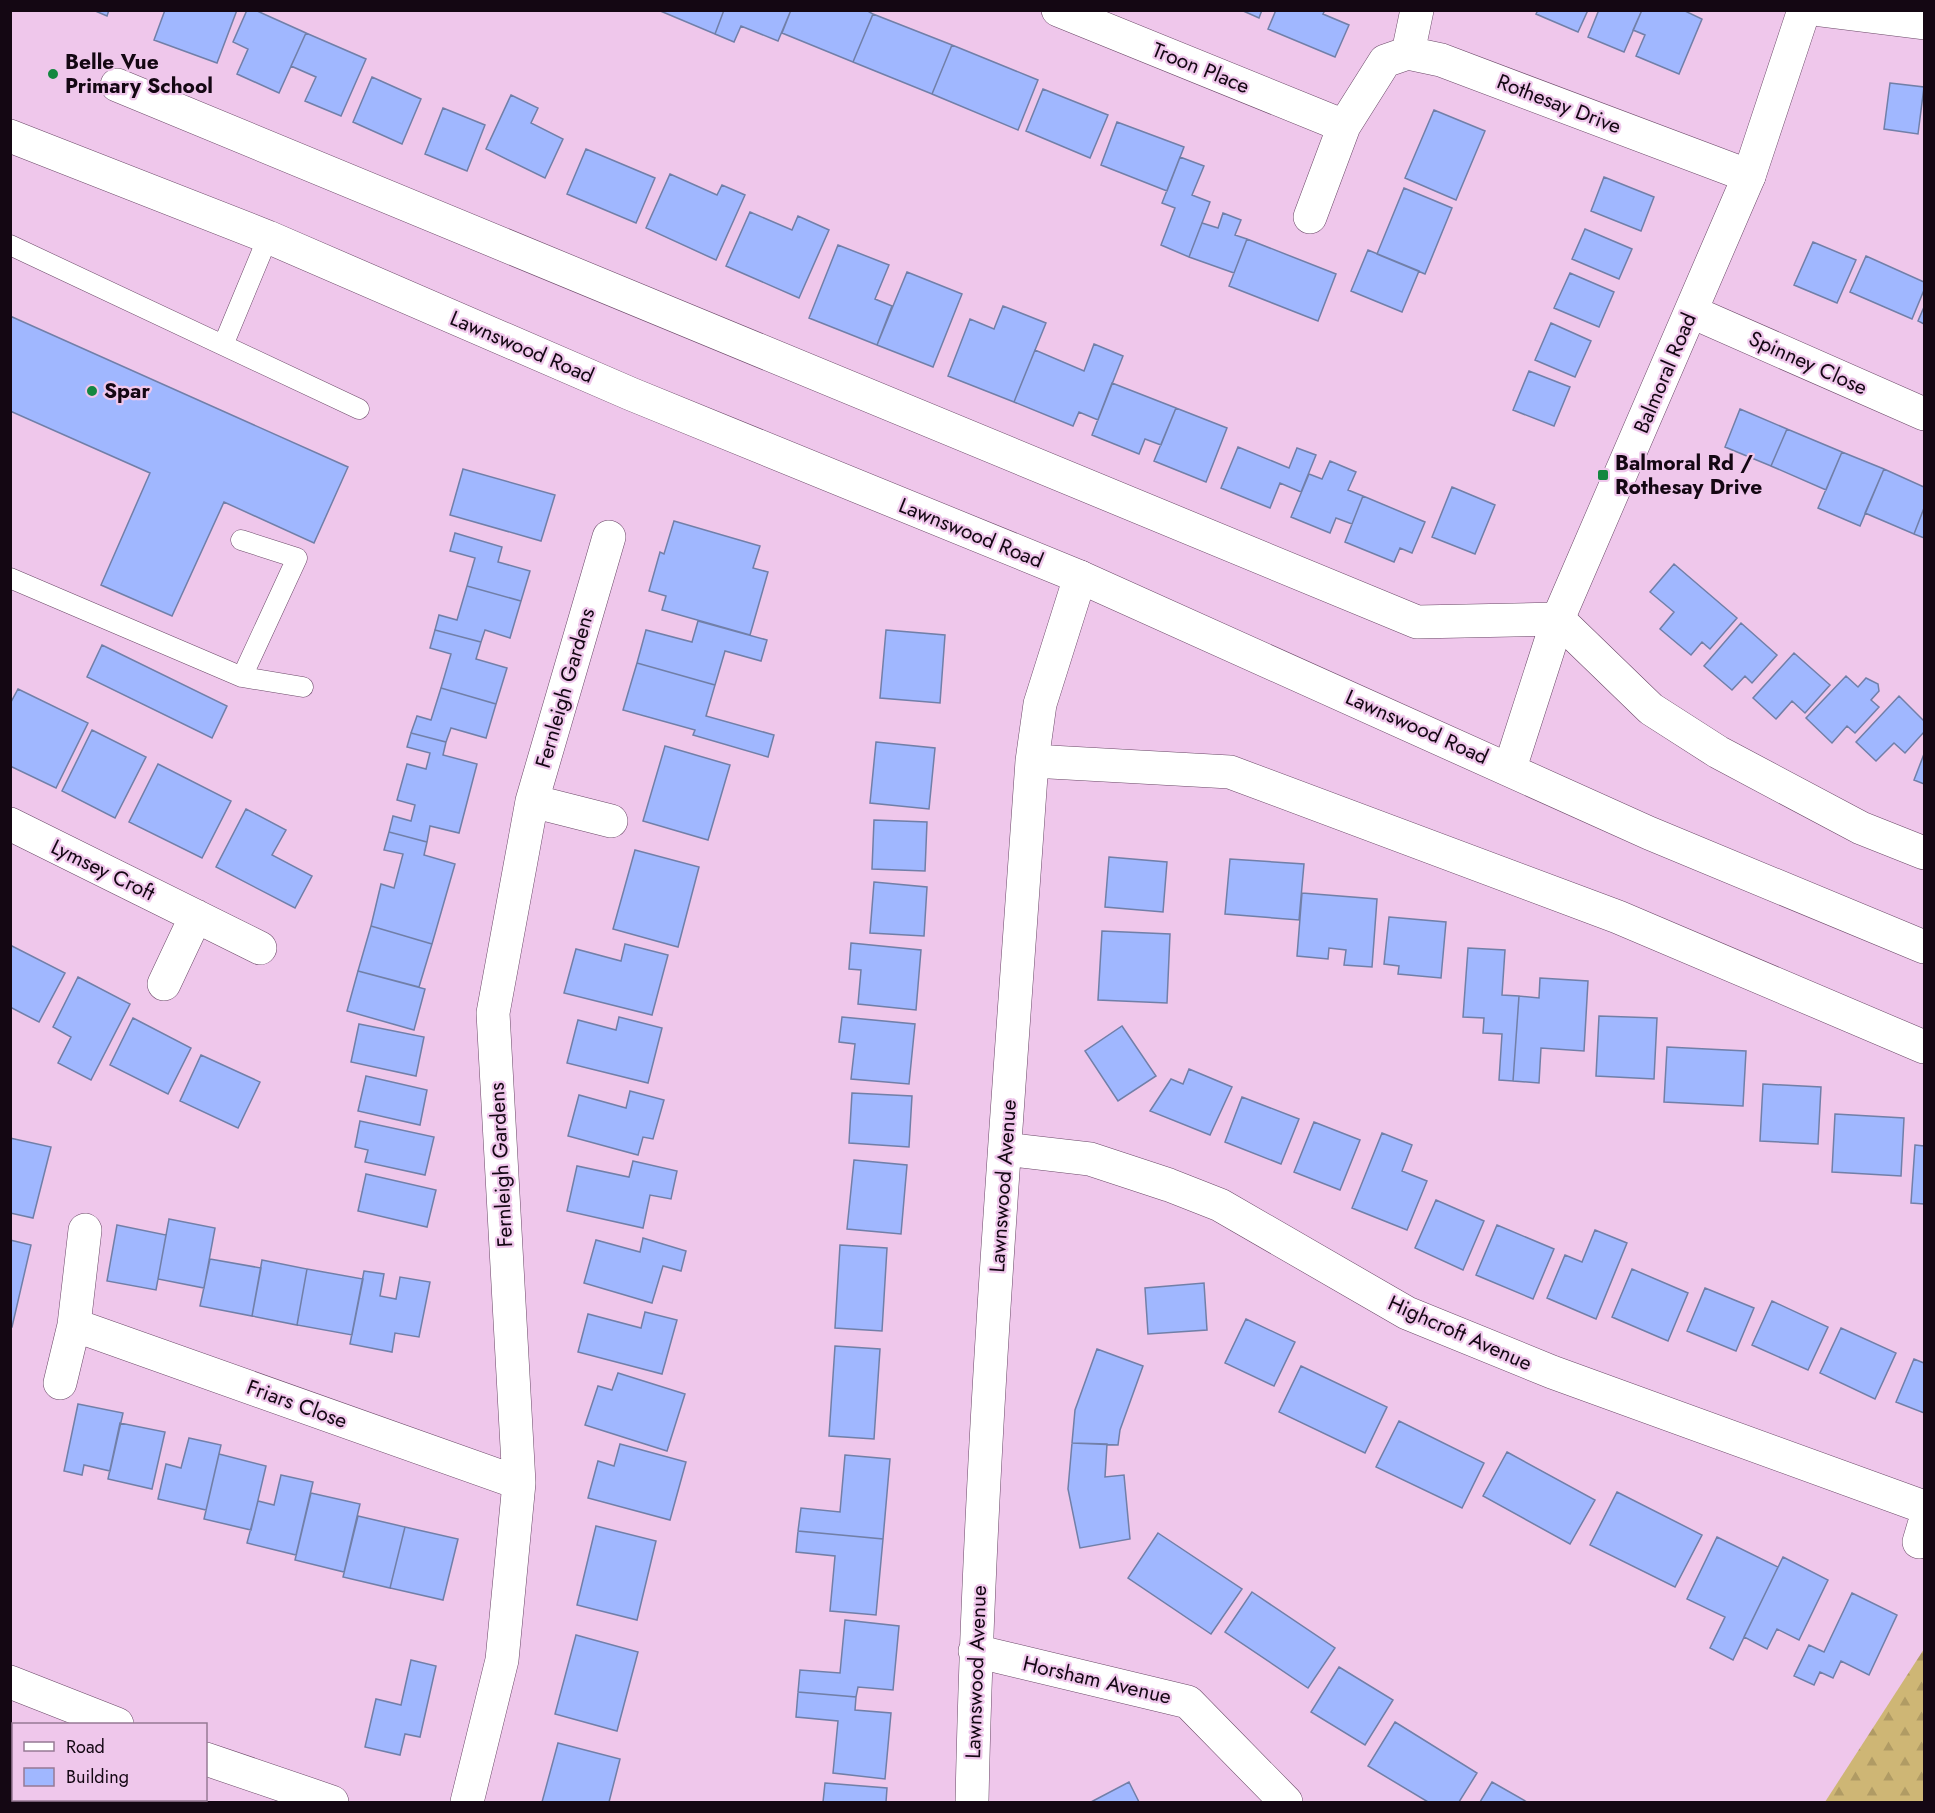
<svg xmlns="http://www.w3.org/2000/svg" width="1935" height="1813" viewBox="0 0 1935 1813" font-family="Jost,sans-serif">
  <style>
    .forest { fill: url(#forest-firs) }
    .building { fill: #a0b7ff; stroke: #717fa8; stroke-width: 1.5 }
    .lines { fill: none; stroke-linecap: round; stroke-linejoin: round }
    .lane-casing { stroke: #6a4867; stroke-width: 21 }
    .street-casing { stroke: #6a4867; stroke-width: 34 }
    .secondary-casing { stroke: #6a4867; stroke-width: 34 }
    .lane { stroke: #fff; stroke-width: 20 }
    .street { stroke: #fff; stroke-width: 33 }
    .secondary { stroke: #fff; stroke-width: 33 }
    .poi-dot { fill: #148740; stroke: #efc7eb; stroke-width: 2 }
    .labels { text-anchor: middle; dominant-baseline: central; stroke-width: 4.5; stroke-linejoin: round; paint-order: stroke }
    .poi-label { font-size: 21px; font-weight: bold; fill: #140713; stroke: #efc7eb; text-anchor: start }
    .street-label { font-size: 21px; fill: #140713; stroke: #efc7eb }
  </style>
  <defs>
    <pattern id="forest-firs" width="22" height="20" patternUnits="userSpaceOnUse" patternTransform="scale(1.5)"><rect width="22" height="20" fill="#ceb675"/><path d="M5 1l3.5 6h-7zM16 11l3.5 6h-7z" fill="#b09b64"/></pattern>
  </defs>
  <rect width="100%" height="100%" fill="#efc7eb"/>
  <path class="forest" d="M 1924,1649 L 1924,1802 L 1825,1802 Z"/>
  <path class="building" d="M 93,10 L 109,10 L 107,16 Z
    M 165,10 L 237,10 L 217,63 L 154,40 Z
    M 247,10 L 255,10 L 306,33 L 279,93 L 237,74 L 248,49 L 233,42 Z
    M 658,10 L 724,10 L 715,34 Z
    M 724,10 L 791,10 L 778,41 L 741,26 L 734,42 L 715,34 Z
    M 791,10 L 866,10 L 873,14 L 853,62 L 782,33 Z
    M 1241,10 L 1262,10 L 1259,18 Z
    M 1276,10 L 1325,10 L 1323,14 L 1349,25 L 1335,57 L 1268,29 Z
    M 1538,10 L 1588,10 L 1578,32 L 1536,14 Z
    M 1595,10 L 1642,10 L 1624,52 L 1588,37 L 1598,12 Z
    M 1642,10 L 1683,10 L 1702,19 L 1679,74 L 1636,56 L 1645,35 L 1633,30 Z
    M 873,14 L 952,45 L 932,94 L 853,62 Z
    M 306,33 L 366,59 L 341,116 L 305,101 L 316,77 L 291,66 Z
    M 952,45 L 1038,80 L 1018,130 L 932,94 Z
    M 372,77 L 421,99 L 402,144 L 353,122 Z
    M 1890,83 L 1924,87 L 1918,134 L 1884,129 Z
    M 1043,89 L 1108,115 L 1090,158 L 1026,131 Z
    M 511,95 L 538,108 L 531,123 L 563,139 L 545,178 L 486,149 Z
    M 443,108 L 485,125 L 467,171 L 425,154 Z
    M 1434,110 L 1485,131 L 1456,200 L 1405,178 Z
    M 1117,122 L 1184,147 L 1167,191 L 1101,165 Z
    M 586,149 L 655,178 L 636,223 L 567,194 Z
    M 1180,157 L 1204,166 L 1192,195 L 1210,202 L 1189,257 L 1161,245 L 1175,208 L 1162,203 Z
    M 670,174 L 717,195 L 722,185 L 745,195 L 716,260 L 646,228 Z
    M 1604,177 L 1654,197 L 1641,231 L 1591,211 Z
    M 1404,188 L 1452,208 L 1425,274 L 1377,254 Z
    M 750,212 L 792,230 L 798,216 L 829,230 L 799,298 L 726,266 Z
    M 1223,213 L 1241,220 L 1235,235 L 1247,239 L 1234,273 L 1189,257 L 1202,223 L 1218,228 Z
    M 1585,229 L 1632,249 L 1619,279 L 1572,259 Z
    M 1247,239 L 1336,274 L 1318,321 L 1229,286 Z
    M 1813,242 L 1856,260 L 1837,303 L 1794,285 Z
    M 838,245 L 889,265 L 875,299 L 892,306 L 877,345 L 809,318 Z
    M 1368,250 L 1419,271 L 1402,312 L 1351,291 Z
    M 1866,256 L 1924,282 L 1924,290 L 1912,319 L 1850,292 Z
    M 907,272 L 962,294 L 933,367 L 877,345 Z
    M 1570,273 L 1614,292 L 1599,327 L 1554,308 Z
    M 1003,306 L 1046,323 L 1014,402 L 948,376 L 970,319 L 994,329 Z
    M 1924,307 L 1924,324 L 1918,321 Z
    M 10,316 L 348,467 L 314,543 L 224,502 L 172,616 L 101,585 L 150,473 L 10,411 Z
    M 1551,323 L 1591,341 L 1575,377 L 1535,360 Z
    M 1094,344 L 1123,356 L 1098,420 L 1079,412 L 1073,426 L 1014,402 L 1035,350 L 1084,371 Z
    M 1529,371 L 1570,387 L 1554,426 L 1513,410 Z
    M 1112,383 L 1176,408 L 1161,445 L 1145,439 L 1139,454 L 1092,435 Z
    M 1176,408 L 1227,428 L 1206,482 L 1154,461 Z
    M 1740,409 L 1787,429 L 1771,466 L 1725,447 Z
    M 1787,429 L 1842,452 L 1826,490 L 1771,466 Z
    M 1238,447 L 1289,468 L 1297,448 L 1316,455 L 1301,492 L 1280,483 L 1270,508 L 1221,488 Z
    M 1842,452 L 1884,469 L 1860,526 L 1818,508 Z
    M 1330,461 L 1356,472 L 1348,490 L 1363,496 L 1352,524 L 1336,518 L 1330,533 L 1291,517 L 1309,474 L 1322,479 Z
    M 463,469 L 555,495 L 541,541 L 450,515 Z
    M 1884,469 L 1924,487 L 1924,508 L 1914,534 L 1865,513 Z
    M 1452,487 L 1495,505 L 1475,554 L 1432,537 Z
    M 1363,496 L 1425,522 L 1412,553 L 1400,548 L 1394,562 L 1345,542 Z
    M 1924,508 L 1924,538 L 1914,534 Z
    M 674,521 L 760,546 L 753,568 L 768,572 L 750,635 L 662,610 L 666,596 L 649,591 L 660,552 L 664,554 Z
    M 455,533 L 502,547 L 498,562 L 530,571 L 521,601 L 467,586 L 475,558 L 450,551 Z
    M 1674,564 L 1737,618 L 1710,649 L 1702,642 L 1691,655 L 1660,629 L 1674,612 L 1650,592 Z
    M 467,586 L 521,601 L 510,638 L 485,630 L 481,642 L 435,630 L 439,615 L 457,620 Z
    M 698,621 L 767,640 L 761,661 L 725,651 L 715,685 L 637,663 L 646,630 L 692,642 Z
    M 1741,623 L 1777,655 L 1752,683 L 1745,676 L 1732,690 L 1704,666 Z
    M 435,630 L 481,642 L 476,659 L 507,668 L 496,704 L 441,688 L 451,654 L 430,648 Z
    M 886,630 L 945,635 L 940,703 L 880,698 Z
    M 102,645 L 227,706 L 212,738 L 87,677 Z
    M 1794,653 L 1830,685 L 1805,713 L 1792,701 L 1776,719 L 1753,698 Z
    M 637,663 L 715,685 L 706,716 L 774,735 L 768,757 L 693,735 L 695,730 L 623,710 Z
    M 1846,676 L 1858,687 L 1866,678 L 1878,684 L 1879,691 L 1871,700 L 1879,707 L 1855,733 L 1847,726 L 1832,743 L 1806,718 Z
    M 441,688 L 496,704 L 486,738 L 451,728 L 446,742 L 411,733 L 417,716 L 431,720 Z
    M 18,689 L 88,723 L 56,788 L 10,766 L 10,704 Z
    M 1899,696 L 1924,721 L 1924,732 L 1905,753 L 1894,743 L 1876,761 L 1856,742 Z
    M 92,730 L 146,757 L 115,818 L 62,791 Z
    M 411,733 L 446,742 L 443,755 L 477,764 L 459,833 L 430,826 L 427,842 L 389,832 L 393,816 L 411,821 L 415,805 L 397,800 L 407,764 L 426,769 L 430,753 L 407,747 Z
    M 876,742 L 935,748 L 929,809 L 870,803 Z
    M 665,746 L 730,765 L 708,840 L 643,821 Z
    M 1924,754 L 1924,784 L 1914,780 Z
    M 158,764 L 231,801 L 202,858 L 129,822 Z
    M 246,809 L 286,830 L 272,855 L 312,876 L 295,908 L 216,867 Z
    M 874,820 L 927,822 L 925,871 L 872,869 Z
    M 389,832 L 427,842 L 424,855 L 455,864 L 432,944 L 371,926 L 381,884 L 394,888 L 403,854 L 384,850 Z
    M 635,850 L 699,867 L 678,947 L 613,929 Z
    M 1109,857 L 1167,862 L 1163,912 L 1105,907 Z
    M 1230,859 L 1304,864 L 1299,920 L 1225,914 Z
    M 874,882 L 927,887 L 924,936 L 870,933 Z
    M 1302,893 L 1377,899 L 1372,967 L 1344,965 L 1346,950 L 1329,948 L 1328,959 L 1297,956 Z
    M 1389,917 L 1446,922 L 1441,978 L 1398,974 L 1399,966 L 1384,964 Z
    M 371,926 L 432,944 L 419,987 L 358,971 Z
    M 1102,931 L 1170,934 L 1167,1003 L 1098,1000 Z
    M 851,943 L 921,950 L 916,1010 L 858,1004 L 861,970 L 849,969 Z
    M 625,944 L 668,955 L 652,1015 L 564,993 L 576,949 L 621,961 Z
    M 10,945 L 65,973 L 39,1022 L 10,1007 Z
    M 1468,948 L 1505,950 L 1502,995 L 1519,996 L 1513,1081 L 1499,1080 L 1502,1034 L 1483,1033 L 1484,1018 L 1463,1017 Z
    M 358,971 L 425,989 L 414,1030 L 347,1011 Z
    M 78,977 L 130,1004 L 91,1080 L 58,1063 L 71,1037 L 53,1027 Z
    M 1540,978 L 1588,981 L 1584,1051 L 1541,1048 L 1539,1083 L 1513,1081 L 1519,996 L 1539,998 Z
    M 1599,1016 L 1657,1018 L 1654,1079 L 1596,1076 Z
    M 619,1017 L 662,1028 L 648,1083 L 567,1063 L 578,1020 L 616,1030 Z
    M 842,1017 L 915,1024 L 909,1084 L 851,1079 L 855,1044 L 839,1042 Z
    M 133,1018 L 191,1048 L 168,1094 L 110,1065 Z
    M 359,1024 L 424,1037 L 416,1076 L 351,1062 Z
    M 1122,1026 L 1156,1076 L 1118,1101 L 1085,1051 Z
    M 1667,1047 L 1746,1051 L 1743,1106 L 1664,1102 Z
    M 201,1055 L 260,1082 L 238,1128 L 180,1101 Z
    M 1189,1069 L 1232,1087 L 1210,1135 L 1150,1111 L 1171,1079 L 1183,1084 Z
    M 366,1076 L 427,1090 L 420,1125 L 358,1111 Z
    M 1763,1084 L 1821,1087 L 1818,1144 L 1760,1141 Z
    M 630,1091 L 664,1100 L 653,1139 L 643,1137 L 638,1155 L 568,1136 L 579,1095 L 626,1108 Z
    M 852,1093 L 912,1096 L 909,1147 L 849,1143 Z
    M 1242,1097 L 1299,1119 L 1281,1164 L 1225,1142 Z
    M 1835,1114 L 1904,1118 L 1901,1176 L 1832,1172 Z
    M 360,1121 L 434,1137 L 425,1175 L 365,1162 L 368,1150 L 355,1147 Z
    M 1314,1122 L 1360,1140 L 1340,1190 L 1294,1172 Z
    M 1382,1133 L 1412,1145 L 1402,1171 L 1427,1181 L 1407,1230 L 1352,1208 Z
    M 10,1138 L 51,1147 L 33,1218 L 10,1213 Z
    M 1915,1145 L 1924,1146 L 1924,1204 L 1911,1203 Z
    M 854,1160 L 907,1165 L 901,1234 L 847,1229 Z
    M 633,1161 L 677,1171 L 671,1199 L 650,1195 L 643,1228 L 567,1211 L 577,1166 L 629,1177 Z
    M 366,1174 L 436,1190 L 427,1227 L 358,1211 Z
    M 1436,1200 L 1484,1221 L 1463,1270 L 1415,1248 Z
    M 169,1219 L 215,1228 L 204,1288 L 158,1279 Z
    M 117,1225 L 166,1235 L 156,1290 L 107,1281 Z
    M 1497,1225 L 1554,1249 L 1533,1299 L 1476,1275 Z
    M 1595,1230 L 1627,1243 L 1596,1319 L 1547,1298 L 1565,1255 L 1582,1262 Z
    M 643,1238 L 686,1251 L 681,1271 L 663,1266 L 652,1303 L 584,1283 L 596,1240 L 640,1252 Z
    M 10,1240 L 31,1245 L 12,1327 L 10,1327 Z
    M 840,1245 L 887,1248 L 882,1331 L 835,1328 Z
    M 210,1259 L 261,1268 L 252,1316 L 200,1306 Z
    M 262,1260 L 307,1269 L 297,1325 L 252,1316 Z
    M 307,1269 L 363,1279 L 352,1335 L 297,1325 Z
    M 1632,1269 L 1688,1293 L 1668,1341 L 1612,1317 Z
    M 364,1271 L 384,1274 L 380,1296 L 396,1299 L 400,1277 L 430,1282 L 419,1337 L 395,1333 L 392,1352 L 350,1344 Z
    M 1204,1283 L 1207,1330 L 1148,1334 L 1145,1288 Z
    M 1705,1288 L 1754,1308 L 1736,1351 L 1687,1331 Z
    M 1772,1301 L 1828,1327 L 1808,1370 L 1752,1345 Z
    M 645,1312 L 677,1320 L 662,1374 L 578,1352 L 588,1314 L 641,1328 Z
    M 1246,1319 L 1295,1342 L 1274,1386 L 1225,1363 Z
    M 1841,1328 L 1896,1353 L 1875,1399 L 1820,1373 Z
    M 835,1346 L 880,1349 L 874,1439 L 829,1436 Z
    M 1097,1349 L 1143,1366 L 1120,1430 L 1118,1445 L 1072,1443 L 1075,1410 Z
    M 1914,1359 L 1924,1363 L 1924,1413 L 1896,1402 Z
    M 1301,1366 L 1387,1407 L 1365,1453 L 1279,1412 Z
    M 618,1373 L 685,1394 L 667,1451 L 585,1425 L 598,1386 L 612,1390 Z
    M 78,1404 L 123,1413 L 110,1471 L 84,1465 L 82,1475 L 64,1471 Z
    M 1399,1421 L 1484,1463 L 1462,1508 L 1376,1467 Z
    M 120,1423 L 165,1432 L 152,1489 L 108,1479 Z
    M 189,1438 L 221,1445 L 206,1510 L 158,1499 L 166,1464 L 181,1468 Z
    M 1072,1443 L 1107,1444 L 1105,1477 L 1124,1475 L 1130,1539 L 1080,1548 L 1068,1489 Z
    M 620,1444 L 686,1462 L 670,1520 L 588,1498 L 598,1461 L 614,1466 Z
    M 1507,1452 L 1595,1500 L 1570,1544 L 1483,1496 Z
    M 219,1454 L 266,1466 L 251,1530 L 204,1519 Z
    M 845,1455 L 890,1459 L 883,1539 L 798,1531 L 801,1508 L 840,1512 Z
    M 281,1475 L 313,1482 L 296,1555 L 247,1543 L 258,1501 L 274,1505 Z
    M 1617,1492 L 1702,1535 L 1675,1587 L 1590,1545 Z
    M 311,1493 L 360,1504 L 344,1572 L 295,1560 Z
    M 358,1516 L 405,1527 L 390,1588 L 343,1577 Z
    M 596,1526 L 656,1541 L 637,1620 L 577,1605 Z
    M 405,1527 L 458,1539 L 443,1600 L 390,1588 Z
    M 798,1531 L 883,1539 L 876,1615 L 830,1611 L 835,1556 L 796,1552 Z
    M 1158,1533 L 1242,1589 L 1211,1634 L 1128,1578 Z
    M 1717,1537 L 1778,1567 L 1733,1660 L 1710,1648 L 1725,1617 L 1687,1599 Z
    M 1783,1557 L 1828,1580 L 1799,1640 L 1777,1629 L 1767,1649 L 1744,1637 Z
    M 1252,1592 L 1335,1648 L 1308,1688 L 1225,1632 Z
    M 1852,1593 L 1897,1615 L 1869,1675 L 1841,1661 L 1833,1678 L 1820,1672 L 1814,1685 L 1794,1676 L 1809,1645 L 1824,1652 Z
    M 845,1620 L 899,1626 L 893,1690 L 858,1687 L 856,1697 L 798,1692 L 800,1670 L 840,1673 Z
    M 576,1635 L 638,1652 L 617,1731 L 555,1714 Z
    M 411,1660 L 436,1666 L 420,1737 L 405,1734 L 400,1755 L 365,1747 L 376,1699 L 401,1705 Z
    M 1339,1667 L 1393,1700 L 1365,1745 L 1311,1712 Z
    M 798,1692 L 856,1697 L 855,1710 L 891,1713 L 885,1779 L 833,1773 L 838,1721 L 796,1717 Z
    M 1395,1722 L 1477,1773 L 1459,1802 L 1428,1802 L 1368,1766 Z
    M 558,1743 L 620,1759 L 609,1802 L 542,1802 Z
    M 10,1763 L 14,1764 L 14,1800 L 35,1800 L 35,1802 L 10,1802 Z
    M 1129,1782 L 1139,1802 L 1091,1802 Z
    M 1492,1782 L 1527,1802 L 1480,1802 Z
    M 825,1783 L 887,1788 L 886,1802 L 823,1802 Z
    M 35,1800 L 85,1800 L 84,1802 L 35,1802 Z
    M 85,1800 L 99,1800 L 110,1802 L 84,1802 Z"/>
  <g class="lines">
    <g class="lane-casing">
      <path id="lane" d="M 10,245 L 359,409
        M 224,343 L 268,237
        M 241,540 L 297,558 L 242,677
        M 10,578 L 242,677 L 303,687"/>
    </g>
    <g class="street-casing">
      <path id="street" d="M 1058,10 L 1344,126
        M 1417,10 L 1408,53 L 1441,60 L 1749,176
        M 1820,10 L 1924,23
        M 117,85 L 1417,622 L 1558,619 L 1651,709 L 1718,752 L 1861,828 L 1924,853
        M 1310,217 L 1344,126 L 1385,61 L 1408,53
        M 1692,312 L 1924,414
        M 1032,761 L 1230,772 L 1618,917 L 1924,1047
        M 532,801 L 611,821
        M 10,824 L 260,948
        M 164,984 L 196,916
        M 1005,1149 L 1090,1159 L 1169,1185 L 1220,1205 L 1407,1313 L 1552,1372 L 1924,1507
        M 74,1325 L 519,1483
        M 60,1383 L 74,1325 L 85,1230
        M 1919,1542 L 1924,1525
        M 975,1651 L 1188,1702 L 1286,1802
        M 10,1682 L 117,1724
        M 206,1759 L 332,1802
        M 467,1802 L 502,1660 L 519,1483 L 493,1013 L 532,801 L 609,537
        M 972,1802 C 979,1455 1008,1107 1032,761 L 1040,704 L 1080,577"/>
    </g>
    <g class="secondary-casing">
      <path id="secondary" d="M 10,136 L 268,237 L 631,394 L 1080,577 L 1649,833 L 1924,947
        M 1510,768 L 1558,619 L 1749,176 L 1804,10"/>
    </g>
    <use href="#lane" class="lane"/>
    <use href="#street" class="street"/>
    <use href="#secondary" class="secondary"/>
  </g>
  <g class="poi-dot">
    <circle cx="53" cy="74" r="6"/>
    <circle cx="92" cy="391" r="6"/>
    <rect x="1597" y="469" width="12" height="12" rx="3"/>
  </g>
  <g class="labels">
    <g class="poi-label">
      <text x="65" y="62">Belle Vue<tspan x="65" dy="24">Primary School</tspan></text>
      <text x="104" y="391">Spar</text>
      <text x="1615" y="463">Balmoral Rd /<tspan x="1615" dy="24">Rothesay Drive</tspan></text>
    </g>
    <g class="street-label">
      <text transform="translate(1201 68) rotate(22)">Troon Place</text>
      <text transform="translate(1559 104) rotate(21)">Rothesay Drive</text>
      <text transform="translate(522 347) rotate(23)">Lawnswood Road</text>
      <text transform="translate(1808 363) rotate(24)">Spinney Close</text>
      <text transform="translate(1665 373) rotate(-67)">Balmoral Road</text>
      <text transform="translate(971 533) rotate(22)">Lawnswood Road</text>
      <text transform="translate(565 688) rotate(-74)">Fernleigh Gardens</text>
      <text transform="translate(1417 727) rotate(24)">Lawnswood Road</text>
      <text transform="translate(103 870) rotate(26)">Lymsey Croft</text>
      <text transform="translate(501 1165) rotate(-93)">Fernleigh Gardens</text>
      <text transform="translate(1003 1186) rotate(-86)">Lawnswood Avenue</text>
      <text transform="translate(1460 1333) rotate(24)">Highcroft Avenue</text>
      <text transform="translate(297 1404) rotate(20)">Friars Close</text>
      <text transform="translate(976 1672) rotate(-88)">Lawnswood Avenue</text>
      <text transform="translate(1097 1680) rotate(13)">Horsham Avenue</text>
    </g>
  </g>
  <rect width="1935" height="1813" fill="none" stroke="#140713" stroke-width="24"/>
  <rect x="12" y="1723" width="195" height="78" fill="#efc7eb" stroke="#977a95" stroke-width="1.5"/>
  <rect x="24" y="1742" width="30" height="9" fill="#ffffff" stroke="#977a95" stroke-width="1.5"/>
  <text x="66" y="1753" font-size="18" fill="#140713">Road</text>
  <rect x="24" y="1768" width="30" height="18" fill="#a0b7ff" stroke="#977a95" stroke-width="1.5"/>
  <text x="66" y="1783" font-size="18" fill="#140713">Building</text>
</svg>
